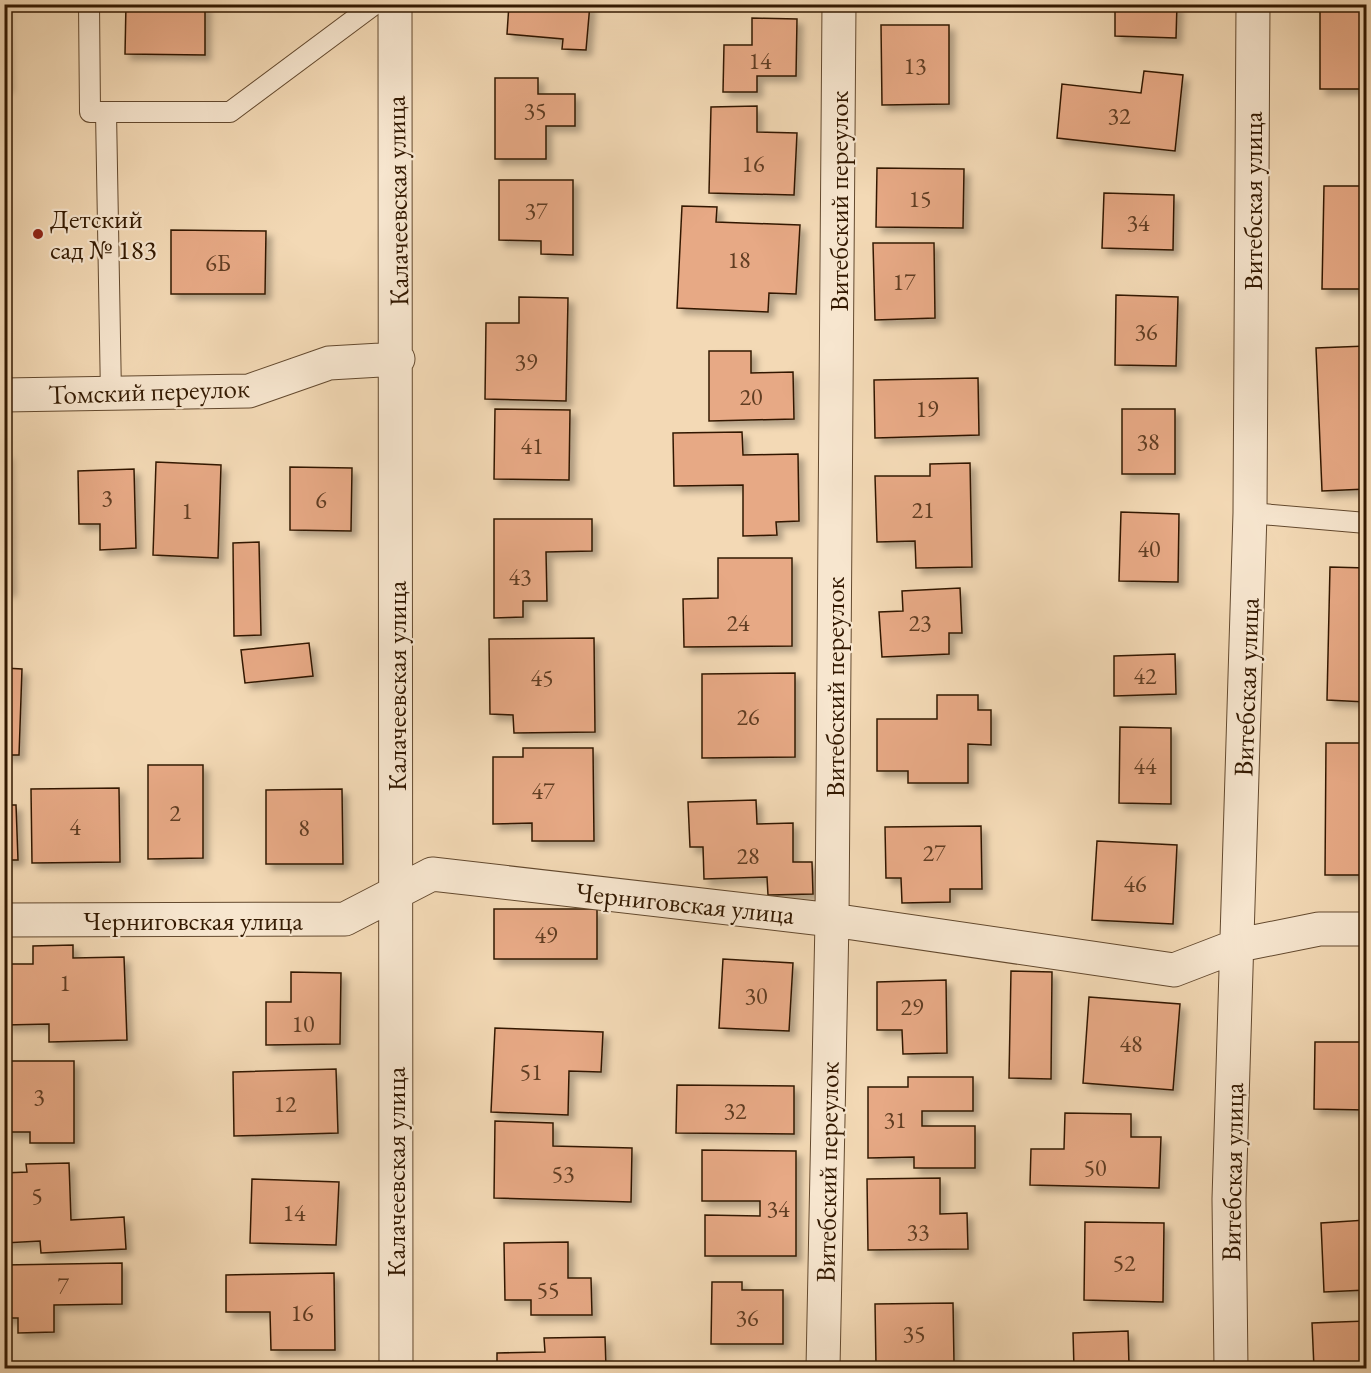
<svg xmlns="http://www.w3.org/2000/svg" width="1371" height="1373" viewBox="0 0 1371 1373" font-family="'EB Garamond',serif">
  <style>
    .building { fill: #e7a985; stroke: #331901; stroke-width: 1.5; filter: url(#shadow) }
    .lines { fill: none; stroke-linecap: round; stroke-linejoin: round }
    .lane-casing { stroke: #63492e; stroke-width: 22 }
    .street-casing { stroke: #63492e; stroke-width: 35 }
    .lane { stroke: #f7e6cf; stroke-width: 20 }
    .street { stroke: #f7e6cf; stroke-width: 33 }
    .poi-dot { fill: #8f2418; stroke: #f7e6cf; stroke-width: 2 }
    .labels { text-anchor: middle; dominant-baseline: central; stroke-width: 4.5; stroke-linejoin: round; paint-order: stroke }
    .number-label { font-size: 24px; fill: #603d22 }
    .street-label { font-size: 27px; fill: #331901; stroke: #f7e6cf }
    .poi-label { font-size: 27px; fill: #331901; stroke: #f7e6cf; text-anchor: start }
  </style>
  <defs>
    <filter id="shadow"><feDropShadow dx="5.5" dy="5.5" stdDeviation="3" flood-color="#0004"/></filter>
  </defs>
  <rect width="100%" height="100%" fill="#f3d9b5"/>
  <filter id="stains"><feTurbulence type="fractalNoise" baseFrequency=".00333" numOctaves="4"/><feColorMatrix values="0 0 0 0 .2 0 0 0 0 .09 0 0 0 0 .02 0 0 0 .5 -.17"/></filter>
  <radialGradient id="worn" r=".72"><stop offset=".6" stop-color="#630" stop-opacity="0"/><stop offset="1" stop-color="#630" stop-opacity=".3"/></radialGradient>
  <path class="building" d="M 4,4 L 7,87 L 4,87 Z
    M 126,4 L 205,4 L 205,55 L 125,54 Z
    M 509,4 L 590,4 L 586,50 L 562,49 L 563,39 L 507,34 Z
    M 1115,4 L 1177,4 L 1176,38 L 1115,36 Z
    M 1320,4 L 1366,4 L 1366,89 L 1320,89 Z
    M 752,18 L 797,19 L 796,76 L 757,76 L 757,92 L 723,92 L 724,45 L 752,45 Z
    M 881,25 L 949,25 L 949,104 L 882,105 Z
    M 1144,71 L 1183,75 L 1175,151 L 1057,138 L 1062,84 L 1141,93 Z
    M 495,78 L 538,78 L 538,94 L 575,94 L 575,126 L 546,126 L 546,159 L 495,159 Z
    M 757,106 L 757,132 L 797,133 L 794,195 L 709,193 L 711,107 Z
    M 877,168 L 964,169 L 963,228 L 876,227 Z
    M 499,180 L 573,180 L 573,255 L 541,254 L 541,241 L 499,240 Z
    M 1324,186 L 1366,186 L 1366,289 L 1322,289 Z
    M 1104,193 L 1174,195 L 1173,250 L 1102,248 Z
    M 682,206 L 717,207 L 716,222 L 800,225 L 796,294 L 769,293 L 768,312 L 677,308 Z
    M 171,230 L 266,231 L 265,294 L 171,294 Z
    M 873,243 L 934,243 L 935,318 L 875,320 Z
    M 1116,295 L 1178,297 L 1176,366 L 1115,365 Z
    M 519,297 L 568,298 L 566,401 L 485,399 L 486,323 L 519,323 Z
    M 1366,346 L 1366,489 L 1322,491 L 1316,348 Z
    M 709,351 L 751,351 L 751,373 L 793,372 L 794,419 L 709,421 Z
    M 978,378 L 979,435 L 875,438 L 874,380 Z
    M 495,409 L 570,410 L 569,480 L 494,479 Z
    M 1122,409 L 1175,409 L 1175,474 L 1122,474 Z
    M 742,432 L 743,455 L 798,454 L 799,521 L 776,522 L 777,535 L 743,536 L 743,485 L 674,486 L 673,433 Z
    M 4,454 L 7,454 L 10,591 L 4,591 Z
    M 156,462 L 221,465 L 218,558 L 153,555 Z
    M 970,463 L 972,567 L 916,568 L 915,541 L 877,542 L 875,476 L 930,476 L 930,464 Z
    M 290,467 L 352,468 L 351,531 L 290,530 Z
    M 134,469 L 136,548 L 100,550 L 100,524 L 79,524 L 78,471 Z
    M 1121,512 L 1179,514 L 1178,582 L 1119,581 Z
    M 494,519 L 592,519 L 592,551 L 546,552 L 547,601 L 523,601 L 523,617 L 494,618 Z
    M 259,542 L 261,635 L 234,636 L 233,543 Z
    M 718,558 L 792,558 L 792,646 L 684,647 L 683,599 L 718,598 Z
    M 1330,567 L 1366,568 L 1366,702 L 1327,700 Z
    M 960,588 L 962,633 L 949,633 L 949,654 L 882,657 L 879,612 L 903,611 L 902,591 Z
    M 594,638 L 595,732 L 514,733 L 513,715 L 490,714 L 489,639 Z
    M 309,643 L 313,676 L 245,683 L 241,650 Z
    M 1175,654 L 1176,694 L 1114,696 L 1114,656 Z
    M 4,668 L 22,669 L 19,755 L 4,755 Z
    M 795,673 L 795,757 L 702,758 L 702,674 Z
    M 937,695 L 978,695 L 978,710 L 991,710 L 991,745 L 968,744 L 968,783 L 908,783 L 908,771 L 877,771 L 877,719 L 937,719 Z
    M 1120,727 L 1171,728 L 1171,804 L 1119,803 Z
    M 1326,743 L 1366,743 L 1366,875 L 1325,875 Z
    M 523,748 L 593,748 L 594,841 L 532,841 L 532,823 L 493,824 L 493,757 L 523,757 Z
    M 148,765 L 203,765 L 203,858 L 148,859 Z
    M 119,788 L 120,862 L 32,863 L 31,789 Z
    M 342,789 L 343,864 L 266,864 L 266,790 Z
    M 756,800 L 757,824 L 793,823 L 793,862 L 812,862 L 813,894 L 768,895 L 767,877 L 704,879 L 703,847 L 690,847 L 688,802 Z
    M 4,805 L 16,805 L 18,860 L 4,860 Z
    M 981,826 L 982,889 L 950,889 L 950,902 L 902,903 L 901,878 L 886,878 L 885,827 Z
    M 1097,841 L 1177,845 L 1173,924 L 1092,920 Z
    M 494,909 L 597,909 L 597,959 L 494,959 Z
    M 73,945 L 73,958 L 124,957 L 127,1040 L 49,1042 L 49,1024 L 5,1025 L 4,964 L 33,964 L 33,946 Z
    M 723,959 L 793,963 L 789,1031 L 719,1028 Z
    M 1011,971 L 1052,972 L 1051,1079 L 1009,1078 Z
    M 291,972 L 341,973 L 340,1044 L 266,1045 L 266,1002 L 291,1002 Z
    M 946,980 L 947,1053 L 903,1054 L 902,1030 L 877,1030 L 877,982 Z
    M 1089,997 L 1180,1004 L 1173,1090 L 1083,1083 Z
    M 495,1028 L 603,1032 L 601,1072 L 569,1071 L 568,1115 L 491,1112 Z
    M 1315,1042 L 1366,1042 L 1366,1110 L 1314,1109 Z
    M 4,1061 L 74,1061 L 74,1143 L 30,1143 L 30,1132 L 4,1132 Z
    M 336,1069 L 338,1133 L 234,1136 L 233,1072 Z
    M 908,1077 L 973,1077 L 973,1111 L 922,1111 L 922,1126 L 975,1126 L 975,1168 L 914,1168 L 914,1157 L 868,1158 L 868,1087 L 908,1087 Z
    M 677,1085 L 794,1086 L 794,1134 L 676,1133 Z
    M 1065,1113 L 1131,1114 L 1131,1137 L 1161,1137 L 1159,1188 L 1030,1185 L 1031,1149 L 1064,1149 Z
    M 495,1121 L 553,1123 L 553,1146 L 632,1148 L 631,1202 L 494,1198 Z
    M 702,1150 L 796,1151 L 796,1256 L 705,1256 L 705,1215 L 760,1216 L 760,1201 L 702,1201 Z
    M 69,1163 L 71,1220 L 124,1217 L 126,1249 L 41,1253 L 40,1241 L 4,1243 L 4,1173 L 27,1172 L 26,1164 Z
    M 940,1178 L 940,1214 L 967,1213 L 968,1249 L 868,1250 L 867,1179 Z
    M 252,1179 L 339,1182 L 336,1245 L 250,1243 Z
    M 1366,1220 L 1366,1290 L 1324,1292 L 1321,1223 Z
    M 1085,1222 L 1164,1223 L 1163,1302 L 1084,1300 Z
    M 568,1242 L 568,1278 L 591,1278 L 592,1315 L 531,1315 L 531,1300 L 505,1300 L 504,1243 Z
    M 122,1263 L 122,1304 L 54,1305 L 54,1332 L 18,1333 L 18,1318 L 4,1318 L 4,1265 Z
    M 334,1273 L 335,1350 L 271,1350 L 270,1312 L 226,1312 L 226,1275 Z
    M 712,1282 L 742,1282 L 742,1290 L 783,1290 L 783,1344 L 711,1344 Z
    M 953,1303 L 954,1363 L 876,1364 L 875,1304 Z
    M 1366,1321 L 1366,1368 L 1314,1368 L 1312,1323 Z
    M 1128,1331 L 1129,1365 L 1167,1364 L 1167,1368 L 1074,1368 L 1073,1333 Z
    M 605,1337 L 606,1368 L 497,1368 L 497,1353 L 545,1352 L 544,1338 Z
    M 88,1366 L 88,1368 L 50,1368 Z"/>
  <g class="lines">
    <g class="lane-casing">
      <path id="lane" d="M 89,4 L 90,112 L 230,112 L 375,4
        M 106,112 L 111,395
        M 1250,513 L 1366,523"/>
    </g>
    <g class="street-casing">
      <path id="street" d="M 395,4 C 399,459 394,914 396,1368
        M 4,395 L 249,391 L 329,363 L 398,359
        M 4,920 L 345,919 L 432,874 L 832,920 L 1174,970 L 1239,945 L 1319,929 L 1366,929
        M 823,1368 L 832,920 L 839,4
        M 1231,1368 L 1229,1199 L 1250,513 L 1253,4"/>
    </g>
    <use href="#lane" class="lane"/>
    <use href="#street" class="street"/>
  </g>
  <circle class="poi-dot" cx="38" cy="234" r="6"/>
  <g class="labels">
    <g class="number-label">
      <text x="760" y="60">14</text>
      <text x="915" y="65">13</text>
      <text x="535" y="110">35</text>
      <text x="1119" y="115">32</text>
      <text x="753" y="163">16</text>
      <text x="920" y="198">15</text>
      <text x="536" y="210">37</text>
      <text x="1138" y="222">34</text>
      <text x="739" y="259">18</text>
      <text x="218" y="262">6Б</text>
      <text x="904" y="281">17</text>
      <text x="1146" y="331">36</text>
      <text x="526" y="361">39</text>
      <text x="751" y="396">20</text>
      <text x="927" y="408">19</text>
      <text x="1148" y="441">38</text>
      <text x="532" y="445">41</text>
      <text x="107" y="497">3</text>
      <text x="321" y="499">6</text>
      <text x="923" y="509">21</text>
      <text x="187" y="510">1</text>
      <text x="1149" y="548">40</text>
      <text x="520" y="576">43</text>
      <text x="738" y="622">24</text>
      <text x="920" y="622">23</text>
      <text x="1145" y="675">42</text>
      <text x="542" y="677">45</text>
      <text x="748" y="716">26</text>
      <text x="1145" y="765">44</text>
      <text x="543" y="790">47</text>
      <text x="175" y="812">2</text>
      <text x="75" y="826">4</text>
      <text x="304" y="827">8</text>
      <text x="934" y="852">27</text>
      <text x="748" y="855">28</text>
      <text x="1135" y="883">46</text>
      <text x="546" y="934">49</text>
      <text x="65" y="982">1</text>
      <text x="756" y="995">30</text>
      <text x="912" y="1006">29</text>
      <text x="303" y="1023">10</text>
      <text x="1131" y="1043">48</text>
      <text x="531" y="1071">51</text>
      <text x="39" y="1096">3</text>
      <text x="285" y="1103">12</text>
      <text x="735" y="1110">32</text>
      <text x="895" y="1119">31</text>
      <text x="1095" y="1167">50</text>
      <text x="563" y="1173">53</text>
      <text x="37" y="1195">5</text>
      <text x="778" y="1208">34</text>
      <text x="294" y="1212">14</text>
      <text x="918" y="1231">33</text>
      <text x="1124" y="1262">52</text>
      <text x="63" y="1285">7</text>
      <text x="548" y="1289">55</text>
      <text x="302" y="1312">16</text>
      <text x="747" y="1317">36</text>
      <text x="914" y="1333">35</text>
    </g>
    <g class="street-label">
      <text transform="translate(397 201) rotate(-91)">Калачеевская улица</text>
      <text transform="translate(838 201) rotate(-90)">Витебский переулок</text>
      <text transform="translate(1252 201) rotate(-90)">Витебская улица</text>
      <text transform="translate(149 391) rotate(-2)">Томский переулок</text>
      <text transform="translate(396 686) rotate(-90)">Калачеевская улица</text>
      <text transform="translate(834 687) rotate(-90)">Витебский переулок</text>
      <text transform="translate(1246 687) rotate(-88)">Витебская улица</text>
      <text transform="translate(685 903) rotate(6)">Черниговская улица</text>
      <text x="193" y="920">Черниговская улица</text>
      <text transform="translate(395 1172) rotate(-90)">Калачеевская улица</text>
      <text transform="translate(827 1172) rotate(-89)">Витебский переулок</text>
      <text transform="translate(1232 1172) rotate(-89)">Витебская улица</text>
    </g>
    <g class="poi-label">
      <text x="50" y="218">Детский<tspan x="50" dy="31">сад № 183</tspan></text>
    </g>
  </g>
  <rect width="1371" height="1373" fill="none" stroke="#f3d9b5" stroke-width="24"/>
  <rect x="6" y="6" width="1359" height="1361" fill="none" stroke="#331901" stroke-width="3"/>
  <rect x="12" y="12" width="1347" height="1349" fill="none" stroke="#331901" stroke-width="1.5"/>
  <rect width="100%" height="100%" filter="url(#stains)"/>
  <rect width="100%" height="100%" fill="url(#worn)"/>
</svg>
